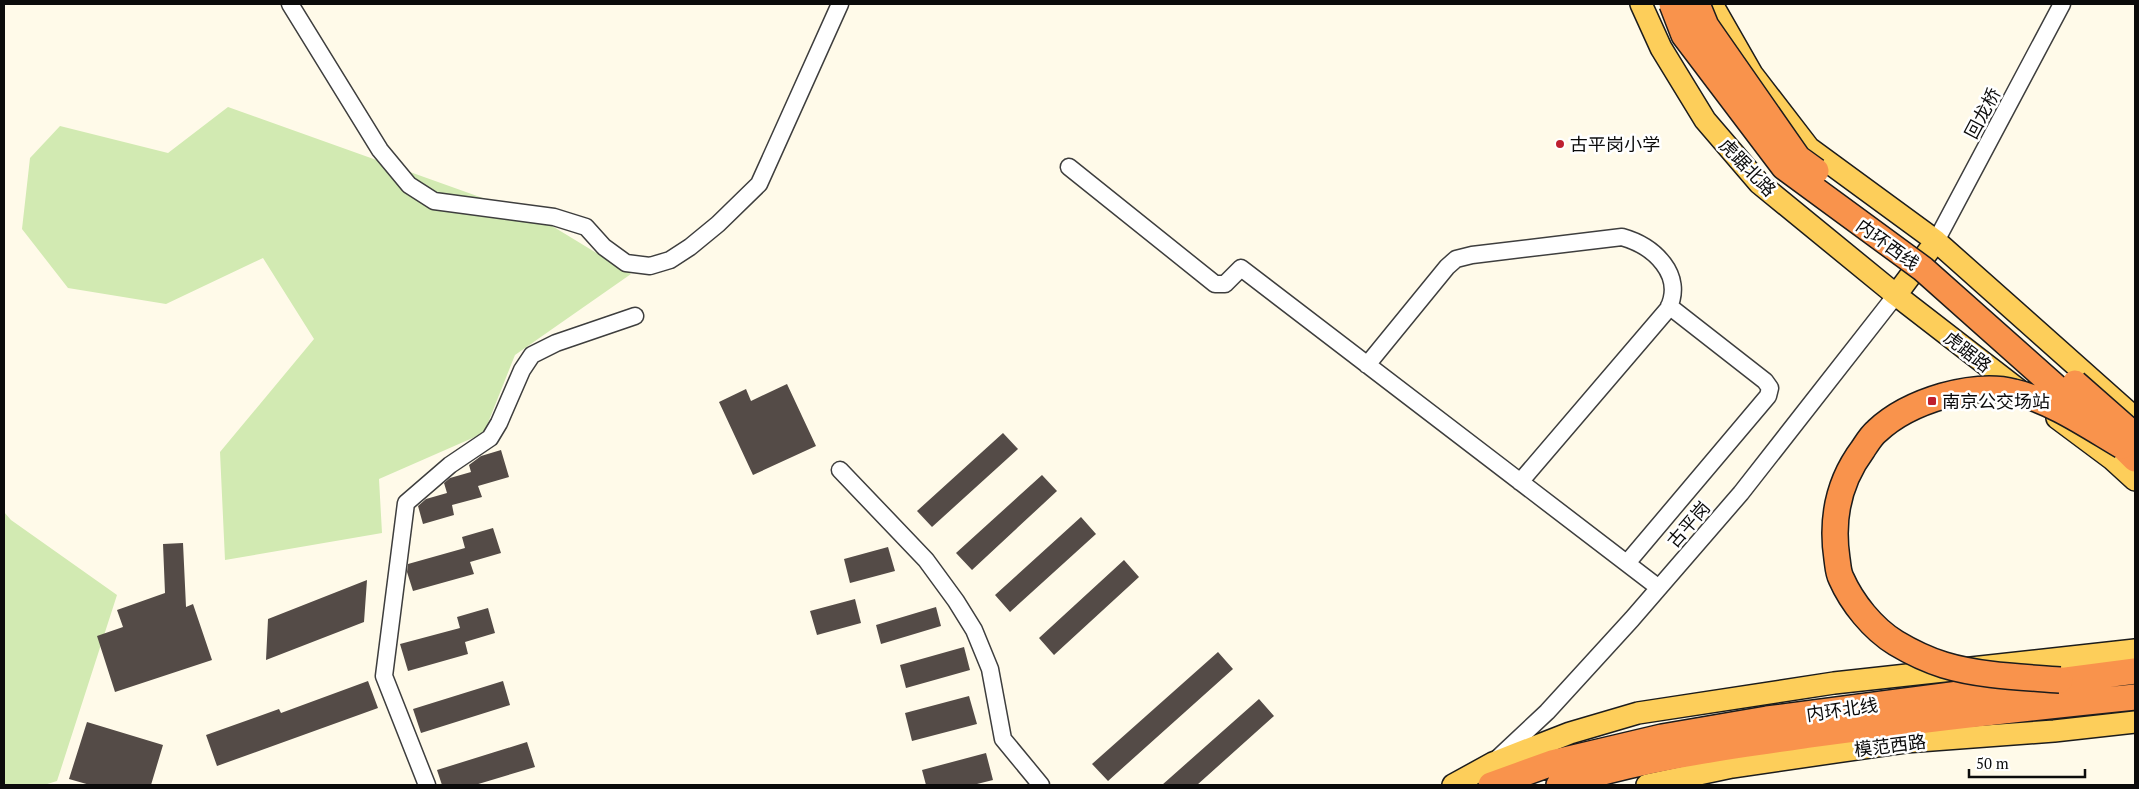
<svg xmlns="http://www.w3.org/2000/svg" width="2139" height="789" viewBox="0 0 2139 789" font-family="'PT Serif','Noto Sans SC',serif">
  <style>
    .green { fill: #d2eab2 }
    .building { fill: #544b47 }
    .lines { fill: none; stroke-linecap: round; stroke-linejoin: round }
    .minor-casing { stroke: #3e3e3e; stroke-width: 19 }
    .major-casing { stroke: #1c1c1c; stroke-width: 24 }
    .highway-casing { stroke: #1c1c1c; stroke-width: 28 }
    .minor { stroke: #fff; stroke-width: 16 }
    .major { stroke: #fdce5a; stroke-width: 21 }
    .highway { stroke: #f9934c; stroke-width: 25 }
    .highway-bridge-casing { stroke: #1c1c1c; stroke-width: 28; stroke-linecap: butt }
    .highway-bridge { stroke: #f9934c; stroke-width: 25 }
    .poi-dot { fill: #be1f2e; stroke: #fff; stroke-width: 2 }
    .labels { text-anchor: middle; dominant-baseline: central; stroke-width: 5; stroke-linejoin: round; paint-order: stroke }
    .street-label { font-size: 18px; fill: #0b0b0b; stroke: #fff }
    .poi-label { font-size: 18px; fill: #0b0b0b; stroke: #fff; text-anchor: start }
  </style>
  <rect width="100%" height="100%" fill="#fffae9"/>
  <path class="green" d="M 228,107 L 539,218 L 631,274 L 515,355 L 484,433 L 379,479 L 382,533 L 225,560 L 220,452 L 314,339 L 263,258 L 166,304 L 68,288 L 22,229 L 30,158 L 60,126 L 168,153 Z
    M 4,512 L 11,520 L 117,595 L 57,781 L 44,785 L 4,785 Z"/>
  <path class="building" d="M 787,384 L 816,446 L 753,475 L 719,402 L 746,389 L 751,401 Z
    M 1003,433 L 1018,449 L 932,527 L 917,511 Z
    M 501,450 L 509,477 L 478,486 L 482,497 L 452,505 L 454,515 L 423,524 L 418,506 L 426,499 L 447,493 L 444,483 L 450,478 L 471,472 L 469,465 L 481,456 Z
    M 1042,475 L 1057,491 L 972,570 L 956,553 Z
    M 1081,517 L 1096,534 L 1010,612 L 995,595 Z
    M 493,528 L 501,553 L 470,562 L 474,574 L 413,591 L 407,572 L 408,564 L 465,548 L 462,537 Z
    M 183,543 L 186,607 L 193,604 L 212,660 L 115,692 L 97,636 L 123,627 L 117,610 L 165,593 L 163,544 Z
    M 888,547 L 895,571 L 850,583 L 844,559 Z
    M 1124,560 L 1139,577 L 1054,655 L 1039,638 Z
    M 367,580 L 364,622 L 266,660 L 268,619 Z
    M 855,599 L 861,623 L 817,635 L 810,611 Z
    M 936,607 L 941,626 L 881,644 L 876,625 Z
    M 488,608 L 495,633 L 465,642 L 468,654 L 408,671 L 400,644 L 460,628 L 457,617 Z
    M 964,647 L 970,670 L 906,688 L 900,665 Z
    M 1218,652 L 1233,669 L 1108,781 L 1092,764 Z
    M 368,681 L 378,708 L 217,766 L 206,735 L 279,709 L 281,713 Z
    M 503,681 L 510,705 L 421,733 L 413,709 Z
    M 969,696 L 977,724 L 912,741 L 905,713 Z
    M 1259,699 L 1274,716 L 1197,785 L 1162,785 Z
    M 87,722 L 163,745 L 151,785 L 90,785 L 69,779 Z
    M 527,742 L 535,767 L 475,785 L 442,785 L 437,770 Z
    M 986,753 L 993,780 L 973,785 L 926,785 L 922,770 Z"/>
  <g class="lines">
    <g class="minor-casing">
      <path id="minor" d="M 290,4 L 380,150 L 409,185 L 434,201 L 554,217 L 586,227 L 604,247 L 626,263 L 650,266 L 670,260 L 690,247 L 718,224 L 759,184 L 840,4
        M 1069,167 L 1215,284 L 1225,284 L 1241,268 L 1659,588
        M 1936,241 L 2062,4
        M 1367,365 L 1447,267 L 1456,259 L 1472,255 L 1622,237 C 1654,246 1685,275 1668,309 L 1520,482
        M 840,470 L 926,560 L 956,601 L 974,630 L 990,669 L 1003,739 L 1041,785
        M 1627,563 L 1768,396 L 1770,388 L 1765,381 L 1669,306
        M 1499,757 L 1547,712 L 1632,619 L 1741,493 L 1896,295
        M 427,785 L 384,676 L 406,503 L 450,465 L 490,438 L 499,423 L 522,370 L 532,355 L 556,343 L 635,316"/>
    </g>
    <g class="major-casing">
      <path id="major" d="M 1641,4 L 1661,48 L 1705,120 L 1759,183 L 1896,295 L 2024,394
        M 1712,4 L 1752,74 L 1809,148 L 1936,241 L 2135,418
        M 1896,295 L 1936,241
        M 2057,418 L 2112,459 L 2135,480
        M 1453,785 L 1493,763 L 1570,733 L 1638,713 L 1834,683 L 2135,650
        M 1647,785 L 1732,767 L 1905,742 L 2054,731 L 2135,722"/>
    </g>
    <g class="highway-casing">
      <path id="highway" d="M 2122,446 L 2135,459
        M 1491,785 L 1552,763 L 1662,737 L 1767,719 L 2135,671
        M 1559,785 C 1640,758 1727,747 1811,735 C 1919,720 2027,708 2135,697"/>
    </g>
    <use href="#minor" class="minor"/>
    <use href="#major" class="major"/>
    <use href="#highway" class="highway"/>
    <g class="highway-bridge-casing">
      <path id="highway-bridge" d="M 1672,4 L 1684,35 L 1784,167 L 1923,269 L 2086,414
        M 1697,4 L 1706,26 L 1798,158 L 1816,171
        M 2075,383 L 2135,436
        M 2060,680 C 2023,677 1980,676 1944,665 C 1928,660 1911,652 1896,643 C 1873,629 1852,603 1841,578 C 1838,572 1838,565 1837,559 C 1831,519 1839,481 1863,449 C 1867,443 1871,436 1877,431 C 1896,413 1919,403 1943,396 C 1965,390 1991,386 2014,392 C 2052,401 2088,426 2122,446"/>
    </g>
    <use href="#highway-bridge" class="highway-bridge"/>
  </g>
  <g class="poi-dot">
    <circle cx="1560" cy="144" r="5"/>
    <rect x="1927" y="396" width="10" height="10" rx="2.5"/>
  </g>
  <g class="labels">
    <g class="street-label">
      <text transform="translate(1982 113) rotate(-62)">回龙桥</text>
      <text transform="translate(1748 167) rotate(46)">虎踞北路</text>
      <text transform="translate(1888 244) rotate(36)">内环西线</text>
      <text transform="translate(1968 351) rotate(38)">虎踞路</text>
      <text transform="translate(1688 524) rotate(-49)">古平岗</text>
      <text transform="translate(1842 709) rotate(-8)">内环北线</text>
      <text transform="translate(1890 745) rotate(-7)">模范西路</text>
    </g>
    <g class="poi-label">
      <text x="1570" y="144">古平岗小学</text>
      <text x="1942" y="401">南京公交场站</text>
    </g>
  </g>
  <rect width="2139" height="789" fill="none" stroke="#0b0b0b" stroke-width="10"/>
  <path d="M1969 769v8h116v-8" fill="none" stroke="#0b0b0b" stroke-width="2.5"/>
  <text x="1976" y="769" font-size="15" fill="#0b0b0b" stroke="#ffffff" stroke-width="4" paint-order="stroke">50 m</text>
</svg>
